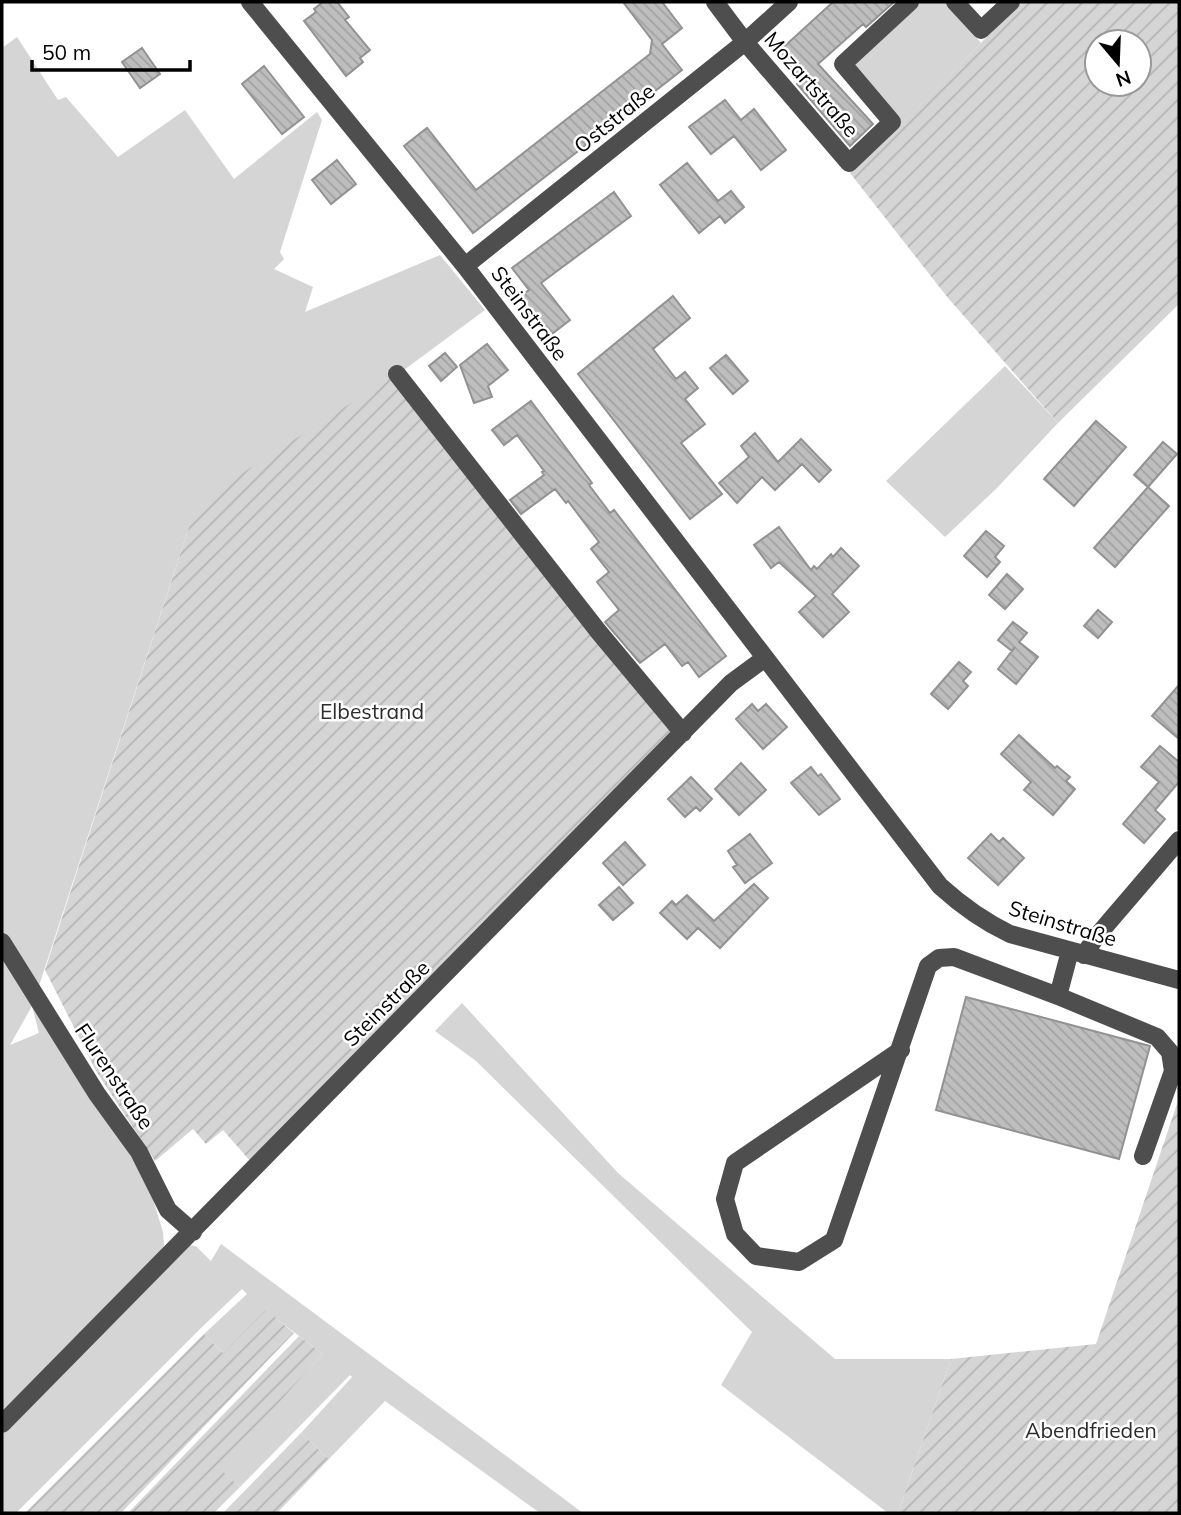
<svg xmlns="http://www.w3.org/2000/svg" width="1181" height="1515" viewBox="0 0 1181 1515" font-family="Mulish,sans-serif">
  <style>
    .grass { fill: #d5d5d5; fill-rule: evenodd }
    .garden { fill: url(#garden-furrows); fill-rule: evenodd }
    .building { fill: url(#building-back-hatch); stroke: #929292; stroke-width: 2 }
    .lines { fill: none; stroke-linecap: round; stroke-linejoin: round }
    .minor { stroke: #4e4e4e; stroke-width: 18 }
    .labels { text-anchor: middle; dominant-baseline: central; stroke-width: 5; stroke-linejoin: round; paint-order: stroke }
    .street-label { font-size: 21px; fill: #000; stroke: #fff }
    .park-label { font-size: 21px; fill: #2c2c2c; stroke: #fff }
  </style>
  <defs>
    <pattern id="garden-furrows" width="10" height="10" patternUnits="userSpaceOnUse" patternTransform="scale(1.75)"><rect width="10" height="10" fill="#d5d5d5"/><path d="M-1 1l2-2M0 10L10 0M9 11l2-2" fill="none" stroke="#b5b5b5"/></pattern>
    <pattern id="building-back-hatch" width="6" height="6" patternUnits="userSpaceOnUse" patternTransform="scale(1.75)"><rect width="6" height="6" fill="#bebebe"/><path d="M-1 5l2 2M0 0l6 6M5-1l2 2" fill="none" stroke="#a2a2a2"/></pattern>
  </defs>
  <rect width="100%" height="100%" fill="#fff"/>
  <path class="grass" d="M 918,2 L 946,2 L 981,43 L 901,123 L 856,66 L 856,58 Z
    M 17,37 L 58,100 L 66,97 L 118,157 L 185,110 L 234,179 L 317,112 L 322,120 L 280,252 L 284,259 L 274,269 L 313,287 L 305,312 L 440,255 L 485,310 L 188,530 L 33,1004 L 148,1183 L 163,1232 L 164,1245 L 160,1254 L 2,1414 L 2,48 ZM 32,1006 L 39,1033 L 10,1045 Z
    M 1005,366 L 1058,423 L 997,488 L 945,537 L 886,481 Z
    M 462,1003 L 618,1173 L 835,1359 L 951,1359 L 898,1513 L 888,1513 L 721,1385 L 752,1332 L 476,1061 L 435,1031 Z
    M 221,1244 L 583,1513 L 540,1513 L 385,1401 L 329,1459 L 301,1433 L 352,1377 L 350,1375 L 240,1487 L 218,1468 L 323,1354 L 266,1311 L 223,1353 L 204,1334 L 247,1294 L 242,1289 L 203,1326 L 16,1513 L 2,1513 L 2,1430 L 188,1245 L 196,1246 L 211,1261 Z"/>
  <path class="garden" d="M 1022,2 L 1179,2 L 1179,304 L 1058,423 L 948,298 L 850,173 ZM 1097,42 L 1139,42 L 1139,84 L 1097,84 Z
    M 390,378 L 679,725 L 251,1162 L 223,1130 L 206,1144 L 193,1129 L 155,1161 L 96,1071 L 45,970 L 188,530 L 199,507 L 213,492 Z
    M 1179,1098 L 1179,1513 L 898,1513 L 951,1359 L 1096,1344 Z
    M 266,1310 L 294,1333 L 121,1513 L 25,1513 L 204,1334 L 223,1353 Z
    M 299,1336 L 323,1354 L 219,1468 L 240,1487 L 214,1513 L 128,1513 Z
    M 301,1433 L 329,1459 L 277,1513 L 223,1513 Z"/>
  <path class="building" d="M 323,2 L 337,2 L 349,17 L 345,20 L 370,50 L 360,58 L 363,62 L 346,76 L 304,21 L 316,12 L 314,9 Z
    M 623,2 L 662,2 L 682,28 L 662,44 L 682,70 L 473,233 L 404,146 L 427,128 L 476,190 L 650,54 L 652,40 Z
    M 833,2 L 894,2 L 866,27 L 863,24 L 818,64 L 873,124 L 850,146 L 797,84 L 801,81 L 776,54 Z
    M 142,48 L 160,74 L 140,88 L 122,62 Z
    M 264,66 L 304,117 L 282,134 L 242,84 Z
    M 725,100 L 741,120 L 754,109 L 786,150 L 761,170 L 734,136 L 711,154 L 689,127 Z
    M 337,160 L 356,184 L 331,204 L 312,180 Z
    M 687,163 L 718,201 L 731,191 L 744,207 L 725,223 L 720,216 L 699,233 L 660,185 Z
    M 614,192 L 631,216 L 541,283 L 570,320 L 548,337 L 518,298 L 529,290 L 512,268 Z
    M 673,296 L 690,318 L 653,349 L 676,379 L 685,372 L 698,388 L 685,399 L 705,424 L 681,443 L 722,494 L 690,519 L 578,374 Z
    M 487,344 L 508,370 L 488,386 L 492,397 L 474,403 L 460,365 Z
    M 445,353 L 457,367 L 441,381 L 429,366 Z
    M 726,355 L 748,381 L 733,394 L 710,368 Z
    M 531,401 L 592,483 L 589,485 L 610,513 L 614,510 L 726,656 L 699,677 L 688,662 L 682,666 L 665,644 L 640,663 L 605,622 L 619,610 L 597,582 L 609,572 L 591,549 L 599,542 L 568,501 L 566,503 L 555,489 L 521,514 L 510,500 L 544,475 L 542,472 L 544,471 L 517,435 L 504,445 L 492,430 Z
    M 1096,421 L 1126,447 L 1074,506 L 1044,479 Z
    M 755,433 L 778,462 L 801,439 L 831,470 L 819,482 L 802,464 L 775,490 L 762,477 L 737,503 L 719,483 L 749,457 L 741,446 Z
    M 1163,442 L 1177,454 L 1148,487 L 1134,475 Z
    M 1148,487 L 1169,506 L 1115,567 L 1094,548 Z
    M 779,527 L 811,570 L 814,566 L 817,569 L 831,554 L 833,557 L 841,548 L 859,566 L 832,594 L 849,612 L 823,637 L 799,612 L 816,596 L 779,562 L 771,568 L 754,545 Z
    M 986,531 L 1004,546 L 995,557 L 1000,562 L 987,577 L 964,556 Z
    M 1007,574 L 1023,589 L 1005,609 L 989,595 Z
    M 1098,610 L 1112,622 L 1098,638 L 1084,626 Z
    M 1013,622 L 1027,633 L 1019,642 L 1038,657 L 1016,684 L 998,669 L 1015,647 L 1012,651 L 998,640 Z
    M 959,662 L 971,672 L 963,681 L 968,686 L 948,709 L 931,694 Z
    M 1179,685 L 1179,739 L 1152,716 Z
    M 752,704 L 758,711 L 766,704 L 787,727 L 763,749 L 736,719 Z
    M 1019,735 L 1055,768 L 1057,766 L 1070,777 L 1066,781 L 1075,789 L 1053,815 L 1024,790 L 1031,782 L 1001,754 Z
    M 1160,746 L 1179,762 L 1179,782 L 1155,810 L 1165,819 L 1144,843 L 1123,824 L 1159,782 L 1141,767 Z
    M 741,763 L 766,790 L 739,815 L 715,789 Z
    M 811,767 L 818,776 L 821,774 L 840,799 L 819,815 L 791,783 Z
    M 691,777 L 712,799 L 700,811 L 696,807 L 685,817 L 668,799 Z
    M 750,834 L 772,863 L 745,883 L 733,867 L 737,865 L 728,851 Z
    M 991,834 L 999,842 L 1003,838 L 1024,858 L 998,885 L 968,858 Z
    M 625,842 L 645,865 L 623,885 L 603,863 Z
    M 754,884 L 768,898 L 720,948 L 698,928 L 687,939 L 660,913 L 672,901 L 676,905 L 687,895 L 714,921 Z
    M 619,887 L 633,903 L 613,920 L 599,905 Z
    M 966,997 L 1150,1046 L 1119,1159 L 936,1110 Z"/>
  <g class="lines">
    <path class="minor" d="M 250,2 L 465,266 L 940,886 C 962,906 983,921 1010,934 L 1179,980
      M 715,2 L 745,42 L 849,163 L 892,122 L 843,64 L 910,2
      M 955,2 L 981,30 L 1011,2
      M 465,266 L 745,42 L 789,2
      M 397,374 L 598,631 L 683,733
      M 2,942 L 97,1094 L 139,1152 L 168,1210 L 193,1232
      M 1070,951 L 1058,996 L 1157,1037 L 1170,1052 L 1173,1071 L 1143,1156
      M 1084,955 L 1096,937 L 1179,840
      M 901,1050 L 735,1163 L 725,1199 L 735,1234 L 756,1256 L 799,1262 L 834,1240 L 928,966 L 939,958 L 954,957 L 1058,996
      M 2,1424 L 731,683 L 765,658"/>
  </g>
  <g class="labels">
    <g class="street-label">
      <text transform="translate(812 84) rotate(49)">Mozartstraße</text>
      <text transform="translate(614 118) rotate(-39)">Oststraße</text>
      <text transform="translate(530 313) rotate(53)">Steinstraße</text>
      <text transform="translate(1063 923) rotate(17)">Steinstraße</text>
      <text transform="translate(386 1003) rotate(-45)">Steinstraße</text>
      <text transform="translate(115 1076) rotate(56)">Flurenstraße</text>
    </g>
    <g class="park-label">
      <text x="372" y="711">Elbestrand</text>
      <text x="1091" y="1430">Abendfrieden</text>
    </g>
  </g>
  <rect width="1181" height="1515" fill="none" stroke="#000000" stroke-width="7"/>
  <g transform="translate(1118 63) rotate(161)"><circle r="33" fill="#ffffff" stroke="#999999" stroke-width="2"/>
  <path d="M0-5L12 26L0 18L-12 26Z" fill="#000000"/>
  <text y="-10" font-size="19" font-weight="bold" text-anchor="middle" fill="#000000">N</text>
  </g>
  <path d="M32 60v10h158v-10" fill="none" stroke="#000000" stroke-width="3.5"/>
  <text x="42" y="60" font-size="21" fill="#000000" stroke="#ffffff" stroke-width="5" paint-order="stroke">50 m</text>
</svg>
